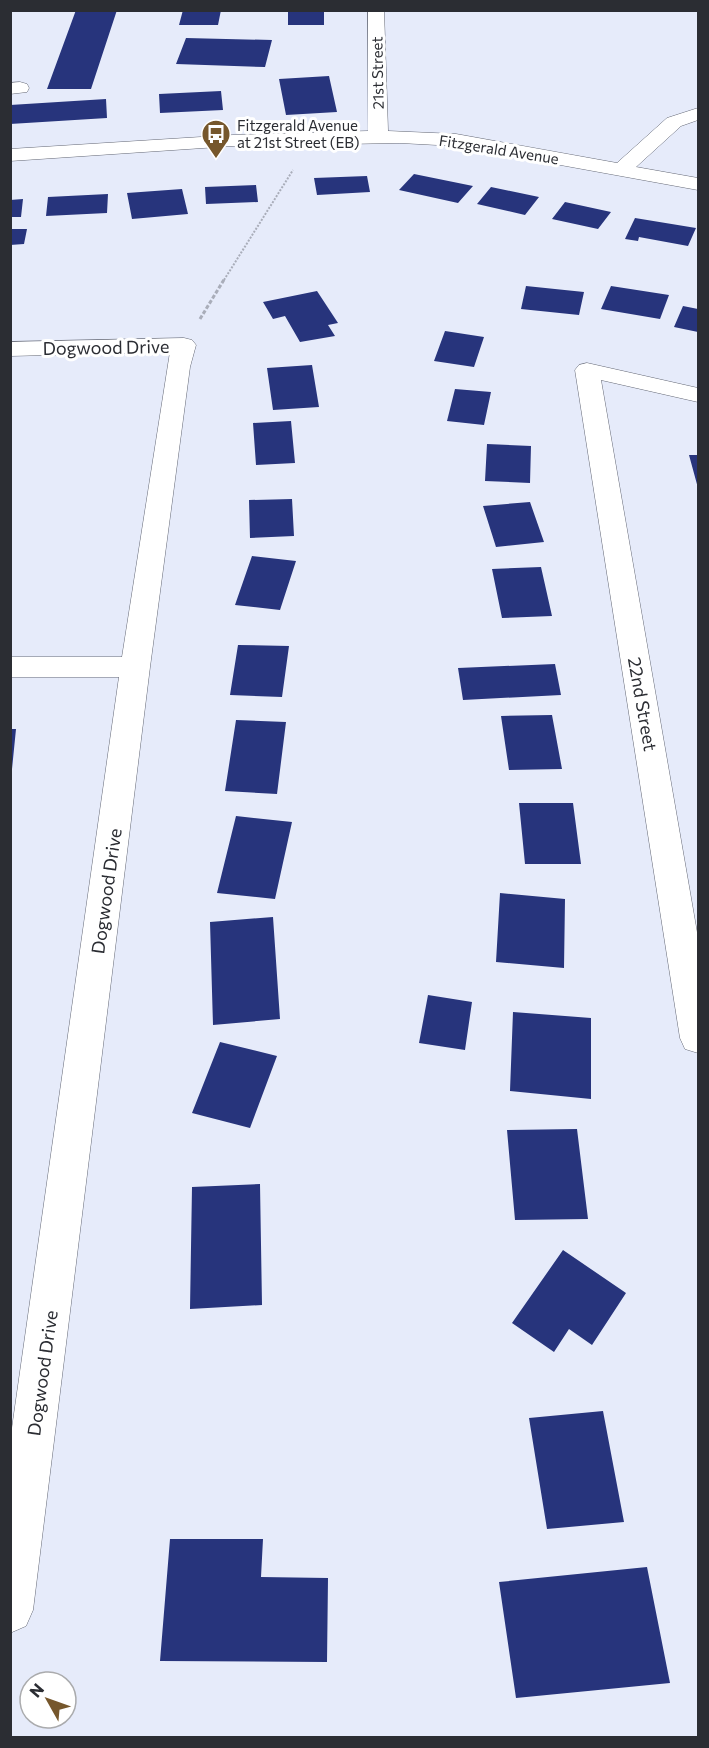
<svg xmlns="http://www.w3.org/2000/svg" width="709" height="1748" viewBox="0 0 709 1748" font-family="Commissioner,sans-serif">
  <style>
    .building { fill: #27347c }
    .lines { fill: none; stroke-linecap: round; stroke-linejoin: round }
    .minor-casing { stroke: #646875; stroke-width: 1 }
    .path-far1 { stroke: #a9adb9; stroke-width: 2; stroke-dasharray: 2 1.5; stroke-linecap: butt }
    .path { stroke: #a9adb9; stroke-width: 3; stroke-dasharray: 4 2; stroke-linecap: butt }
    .minor { fill: #fff; fill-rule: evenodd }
    .labels { text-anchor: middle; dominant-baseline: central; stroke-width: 6; stroke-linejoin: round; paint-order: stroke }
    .far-street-label { font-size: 15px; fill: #2b2d33; stroke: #fff }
    .far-poi-label { font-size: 15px; fill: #2b2d33; stroke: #fff; text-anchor: start }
    .street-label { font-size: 18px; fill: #2b2d33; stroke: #fff }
  </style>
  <rect width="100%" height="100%" fill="#e6ebfa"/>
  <path class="building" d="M 76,10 L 117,10 L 91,89 L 47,89 Z
    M 183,10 L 221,10 L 218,25 L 179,25 Z
    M 288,10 L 324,10 L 324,25 L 288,25 Z
    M 186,38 L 272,40 L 265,67 L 176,64 Z
    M 329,76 L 337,112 L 286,115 L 279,79 Z
    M 221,91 L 223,110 L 160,113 L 159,94 Z
    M 106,99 L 107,118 L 10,124 L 10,105 Z
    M 414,174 L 473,186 L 458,203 L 399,190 Z
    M 367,176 L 370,192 L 317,195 L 314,178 Z
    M 256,185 L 258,202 L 206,204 L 205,187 Z
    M 491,187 L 539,197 L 525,215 L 477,204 Z
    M 182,189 L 188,214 L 132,219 L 127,193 Z
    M 108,194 L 107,213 L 46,216 L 48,197 Z
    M 23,199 L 21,217 L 10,217 L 10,200 Z
    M 565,202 L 611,212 L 598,229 L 552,219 Z
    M 635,218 L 696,228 L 688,246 L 639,237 L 638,241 L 625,239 Z
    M 10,229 L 27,229 L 24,244 L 10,245 Z
    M 526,286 L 584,292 L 579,315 L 521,309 Z
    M 611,286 L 669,295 L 660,319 L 601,309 Z
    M 317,291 L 338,323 L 328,325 L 335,336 L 300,342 L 285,316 L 273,319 L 263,302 Z
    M 683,306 L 698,309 L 698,332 L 674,327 Z
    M 445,331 L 484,337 L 474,367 L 434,361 Z
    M 312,365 L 319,407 L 273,410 L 267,368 Z
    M 455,389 L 491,392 L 484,425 L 447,421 Z
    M 291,421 L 295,463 L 256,465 L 253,423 Z
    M 487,444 L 531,446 L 530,483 L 485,481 Z
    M 689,455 L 698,455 L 698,488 Z
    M 292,499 L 294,536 L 250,538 L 249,500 Z
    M 530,502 L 544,542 L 496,547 L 483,506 Z
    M 252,556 L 296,561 L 280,610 L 235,605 Z
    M 541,567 L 552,616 L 502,618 L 492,569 Z
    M 238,645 L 289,646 L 282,697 L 230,695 Z
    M 555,664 L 561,695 L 463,700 L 458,668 Z
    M 552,715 L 562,769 L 509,770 L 501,716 Z
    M 236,720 L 286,722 L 277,794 L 225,791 Z
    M 10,729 L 16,729 L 12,769 L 10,769 Z
    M 519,803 L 573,803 L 581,864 L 525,864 Z
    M 236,816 L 292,822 L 275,899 L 217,893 Z
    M 500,893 L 565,899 L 564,968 L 496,962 Z
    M 273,917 L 280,1019 L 213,1025 L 210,922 Z
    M 428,995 L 472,1002 L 465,1050 L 419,1043 Z
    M 513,1012 L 591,1018 L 591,1099 L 510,1091 Z
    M 220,1042 L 277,1056 L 250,1128 L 192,1113 Z
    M 577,1129 L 588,1219 L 515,1220 L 507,1130 Z
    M 260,1184 L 262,1305 L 190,1309 L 192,1187 Z
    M 563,1250 L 626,1293 L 592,1345 L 569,1329 L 554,1352 L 512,1323 Z
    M 603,1411 L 624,1522 L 547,1529 L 529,1418 Z
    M 170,1539 L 263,1539 L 261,1577 L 328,1578 L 327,1662 L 160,1661 Z
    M 647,1567 L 670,1683 L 516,1698 L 499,1582 Z"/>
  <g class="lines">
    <g class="minor-casing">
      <path id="minor" d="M 368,10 L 384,10 L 388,131 L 456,134 L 617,163 L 667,118 L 698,108 L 698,120 L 681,126 L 636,167 L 698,178 L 698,190 L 456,146 L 400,143 L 233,146 L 10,161 L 10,149 L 233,135 L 368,131 Z
        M 20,82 L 27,84 L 29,88 L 27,92 L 10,94 L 10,83 Z
        M 184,338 L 192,340 L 196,345 L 190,367 L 150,667 L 33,1610 L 26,1626 L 10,1633 L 10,1442 L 119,677 L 10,677 L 10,657 L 122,657 L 170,352 L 10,356 L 10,342 Z
        M 587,363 L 698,388 L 698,402 L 601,380 L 698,938 L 698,1053 L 685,1049 L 680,1038 L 575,370 L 579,365 Z"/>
    </g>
    <path class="path-far1" d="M 224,280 L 293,170"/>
    <path class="path" d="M 200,319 L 225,278"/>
    <use href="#minor" class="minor"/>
  </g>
  <defs>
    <g id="bus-pin" transform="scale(1.5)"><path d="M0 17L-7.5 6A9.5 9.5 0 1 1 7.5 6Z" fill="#76572c" stroke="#fff"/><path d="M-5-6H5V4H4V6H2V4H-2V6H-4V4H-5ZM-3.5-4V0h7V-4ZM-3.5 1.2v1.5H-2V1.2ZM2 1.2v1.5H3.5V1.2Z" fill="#fff"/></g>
  </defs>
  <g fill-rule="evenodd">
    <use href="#bus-pin" x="216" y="134"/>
  </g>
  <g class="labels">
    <g class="far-street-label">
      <text transform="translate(377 73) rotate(-91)">21st Street</text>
      <text transform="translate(499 149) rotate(9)">Fitzgerald Avenue</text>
    </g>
    <g class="far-poi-label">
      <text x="237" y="125">Fitzgerald Avenue<tspan x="237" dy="17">at 21st Street (EB)</tspan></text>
    </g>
    <g class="street-label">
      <text transform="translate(106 347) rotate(-1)">Dogwood Drive</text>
      <text transform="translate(643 704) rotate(80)">22nd Street</text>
      <text transform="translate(106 891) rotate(-82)">Dogwood Drive</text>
      <text transform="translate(42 1373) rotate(-82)">Dogwood Drive</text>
    </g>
  </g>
  <rect width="709" height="1748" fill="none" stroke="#2b2d33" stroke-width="24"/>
  <g transform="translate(48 1700) rotate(310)"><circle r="28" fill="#ffffff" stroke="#aaabad" stroke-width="1.5"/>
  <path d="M0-4.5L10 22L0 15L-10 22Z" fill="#76572c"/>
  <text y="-9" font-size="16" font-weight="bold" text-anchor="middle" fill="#2b2d33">N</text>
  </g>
</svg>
